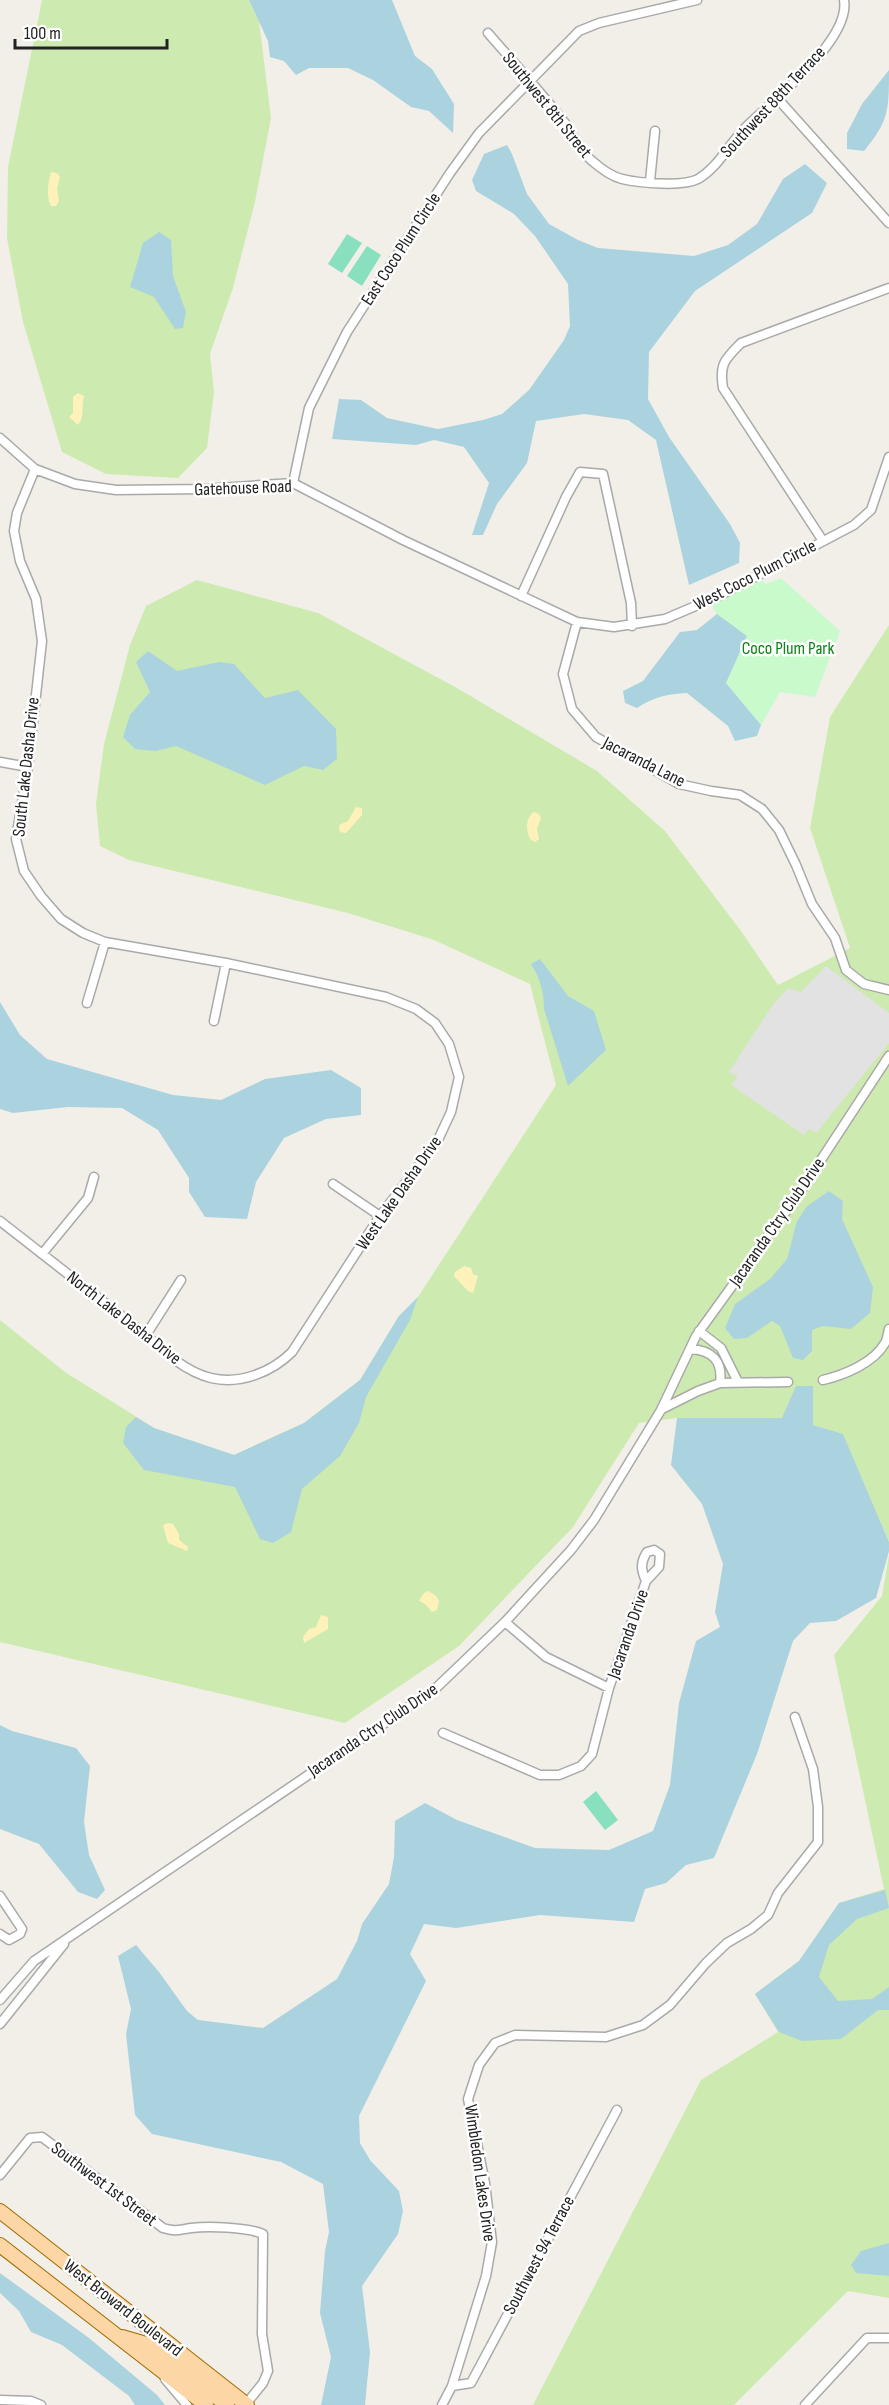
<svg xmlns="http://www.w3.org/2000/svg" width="889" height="2405" viewBox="0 0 889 2405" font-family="'Sofia Sans Condensed',sans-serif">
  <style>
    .grass { fill: #cdebb0 }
    .sand { fill: #fff1ba }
    .park { fill: #c8facc }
    .pitch { fill: #88e0be }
    .parking { fill: #e2e2e2 }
    .water { fill: #aad3df }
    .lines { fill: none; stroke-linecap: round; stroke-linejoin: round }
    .minor-casing { stroke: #a9a9a9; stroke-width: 11 }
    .primary-casing { stroke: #a06b00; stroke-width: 16 }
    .minor { stroke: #fff; stroke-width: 8 }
    .primary { stroke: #fcd6a4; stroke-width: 14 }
    .labels { text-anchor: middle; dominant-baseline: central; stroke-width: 5; stroke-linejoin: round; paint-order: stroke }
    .street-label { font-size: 18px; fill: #222; stroke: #fff }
    .park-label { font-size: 18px; fill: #0c8416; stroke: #fff }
  </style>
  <rect width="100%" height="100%" fill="#f2efe9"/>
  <path class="grass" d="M 42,0 L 249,0 L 259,21 L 271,118 L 255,202 L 233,288 L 210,354 L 214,392 L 207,448 L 178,478 L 106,474 L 62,452 L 23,322 L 7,238 L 8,167 Z
    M 197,580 L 318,613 L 457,688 L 597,771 L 665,831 L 741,931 L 778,985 L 850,948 L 810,828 L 830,717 L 889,625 L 889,1542 L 843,1435 L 813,1425 L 813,1386 L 782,1418 L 677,1418 L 639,1423 L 573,1527 L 459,1646 L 345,1723 L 0,1642 L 0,1320 L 65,1372 L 154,1428 L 234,1455 L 304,1423 L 360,1380 L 399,1316 L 418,1297 L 556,1085 L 530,984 L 434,940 L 348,913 L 129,860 L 100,846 L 96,804 L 104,744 L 130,645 L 146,606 Z
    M 889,1555 L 889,2298 L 848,2291 L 734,2405 L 533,2405 L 701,2080 L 778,2032 L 755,1994 L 799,1961 L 839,1903 L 884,1889 L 834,1655 L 882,1596 Z"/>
  <path class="sand" d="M 51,172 L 57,173 L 60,177 L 57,189 L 59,201 L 56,206 L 51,206 C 46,196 48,182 51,172 Z
    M 78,393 L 84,396 C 81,406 85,417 78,425 L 69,417 L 73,413 L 73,397 Z
    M 356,807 L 362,808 L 362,815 L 346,833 L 340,832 L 339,825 L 348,821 Z
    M 534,812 L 539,814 L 541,818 L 537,829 L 539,839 L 535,842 L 530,839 C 526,830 525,818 534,812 Z
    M 464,1266 L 471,1268 L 473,1274 L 478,1276 L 473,1293 L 468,1291 L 454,1276 L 455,1272 Z
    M 168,1523 L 173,1524 L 179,1534 L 179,1540 L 188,1547 L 187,1551 L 168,1543 L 163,1525 Z
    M 428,1591 L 436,1596 L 439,1601 L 437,1610 L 432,1612 L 425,1604 L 419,1601 L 424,1593 Z
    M 321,1615 L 328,1617 L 328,1629 L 304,1643 L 303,1637 L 309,1629 L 316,1627 Z"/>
  <path class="park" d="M 781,578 L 840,631 L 815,697 L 780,692 L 761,725 L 726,683 L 747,636 L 717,614 L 711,604 L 760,579 L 766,584 Z"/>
  <path class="pitch" d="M 347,234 L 362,243 L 342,273 L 328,264 Z
    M 367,246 L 381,255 L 362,286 L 347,276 Z
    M 596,1791 L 618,1820 L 605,1830 L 583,1802 Z"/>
  <path class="parking" d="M 826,966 L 889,1013 L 889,1043 L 816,1133 L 809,1129 L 804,1135 L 731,1085 L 738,1077 L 729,1072 L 772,1006 L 788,988 L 801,992 Z"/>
  <path class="water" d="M 249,0 L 392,0 L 415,56 L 432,69 L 454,104 L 453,133 L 429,111 L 411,107 L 373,80 L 348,68 L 309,68 L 296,75 L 284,61 L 270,57 L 268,41 Z
    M 889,70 C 889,110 889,121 864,151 L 847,149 L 847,133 L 862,104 Z
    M 507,145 L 512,154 L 527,194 L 549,224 L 578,240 L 598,248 L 694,256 L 728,245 L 757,224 L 783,179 L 805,164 L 827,183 L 812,213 L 695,291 L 649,352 L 648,399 L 669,437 L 730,524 L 740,543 L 739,563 L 689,585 L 656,440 L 628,420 L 584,414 L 536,421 L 527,463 L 497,504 L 483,535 L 472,535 L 489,483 L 464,447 L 434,440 L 416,445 L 332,439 L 339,399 L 361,400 L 387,418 L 438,429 L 483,420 L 502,414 L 529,390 L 564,340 L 570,326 L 568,284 L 535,236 L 514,214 L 476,191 L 472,180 L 484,154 Z
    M 159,232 L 171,240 L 173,276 L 186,312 L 183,328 L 175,329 L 154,297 L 130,287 L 143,243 Z
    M 717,614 L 747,636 L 726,683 L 761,725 L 757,736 L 735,741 L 728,726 L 687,693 C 668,694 653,697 637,708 L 625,703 L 623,691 L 643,681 L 680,632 L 697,630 Z
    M 148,651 L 177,671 L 219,662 L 234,664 L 265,698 L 298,690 L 336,729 L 337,759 L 323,770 L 304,766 L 265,785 L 176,746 L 156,751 L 135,749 L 123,737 L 130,715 L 150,692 L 136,662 Z
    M 540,959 L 568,996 L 594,1011 L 606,1050 L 568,1086 L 544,1009 C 544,992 540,978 531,964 Z
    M 0,1002 L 20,1035 L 47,1059 L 173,1095 L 221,1100 L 265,1079 L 331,1070 L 361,1088 L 361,1115 L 326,1119 L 284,1138 L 256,1182 L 247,1219 L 205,1217 L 189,1192 L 189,1178 L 158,1130 L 122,1108 L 68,1107 L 13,1113 L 0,1109 Z
    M 829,1191 L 843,1201 L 842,1219 L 873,1287 L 870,1313 L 851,1329 L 823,1326 L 812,1330 L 812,1351 L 803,1360 L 793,1358 L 780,1326 L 772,1321 L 747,1338 L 734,1339 L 725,1328 L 735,1304 L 770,1279 L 787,1259 L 797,1221 L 807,1206 Z
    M 418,1297 L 410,1320 L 366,1397 L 359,1423 L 340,1456 L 302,1489 L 291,1532 L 273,1543 L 260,1539 L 235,1487 L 144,1470 L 123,1443 L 126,1427 L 136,1417 L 154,1428 L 234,1455 L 304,1423 L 360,1380 L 399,1316 Z
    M 796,1386 L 813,1386 L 813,1425 L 843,1434 L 889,1542 L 889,1551 L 876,1598 L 836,1621 L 810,1623 L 793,1641 L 757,1754 L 714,1858 L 686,1865 L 666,1883 L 645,1889 L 634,1922 L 540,1915 L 456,1928 L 424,1924 L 410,1954 L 426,1981 L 359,2116 L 360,2143 L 370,2160 L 399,2191 L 403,2211 L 398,2234 L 362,2286 L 370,2352 L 365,2405 L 321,2405 L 331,2357 L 320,2313 L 325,2251 L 329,2232 L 323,2184 L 281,2162 L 152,2134 L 135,2115 L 126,2034 L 131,2009 L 118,1956 L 136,1945 L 159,1972 L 187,2011 L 198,2020 L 263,2028 L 337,1979 L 357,1941 L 362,1924 L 389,1884 L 394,1857 L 395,1821 L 425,1803 L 457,1820 L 535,1848 L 609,1850 L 653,1831 L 670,1785 L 679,1703 L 696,1641 L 720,1627 L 715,1612 L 723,1564 L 702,1504 L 671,1465 L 677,1418 L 782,1418 Z
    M 0,1725 L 12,1731 L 76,1748 L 90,1766 L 84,1822 L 89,1855 L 105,1890 L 97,1899 L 78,1892 L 39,1844 L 0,1829 Z
    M 885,1890 L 889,1908 L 857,1919 L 829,1945 L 819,1977 L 838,2001 L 872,1999 L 889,1987 L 889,2010 L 878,2010 L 841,2039 L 802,2041 L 779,2032 L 755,1994 L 799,1961 L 839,1903 Z
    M 889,2243 L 889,2276 L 856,2273 L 851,2265 L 861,2251 Z
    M 0,2273 L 89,2338 L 157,2395 L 165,2405 L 135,2405 L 129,2396 L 62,2345 L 31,2332 L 19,2311 L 0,2293 Z"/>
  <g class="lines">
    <g class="minor-casing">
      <path id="minor" d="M 488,33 C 514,63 541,92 565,123 C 573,135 580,151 591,160 C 600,168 610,176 622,179 C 639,183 683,187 698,179 C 719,167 730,142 747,126 C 773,100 851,40 844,0
        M 777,98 L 889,223
        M 650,181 L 655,131
        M 0,438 L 35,469 L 75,484 L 116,490 L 204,489 L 293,483 L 403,540 L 577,622 L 614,627 L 665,619 L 719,596 L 854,525 L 871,510 L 889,457
        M 293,483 L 309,408 L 347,332 L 450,173 L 479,133 L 579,31 L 599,23 L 697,0
        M 823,541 L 723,388 C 719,364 725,359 741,343 L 889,288
        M 521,596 L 566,497 L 580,472 L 603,474 L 631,603 L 632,626
        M 577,622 L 563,674 L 572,709 L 596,737 L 679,784 L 711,791 L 740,795 L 762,809 L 779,830 L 796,865 L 812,904 L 835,938 L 846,970 L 864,984 L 889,990
        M 0,762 L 28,767
        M 87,1003 L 105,942
        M 214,1021 L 226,963
        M 333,1184 L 380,1216
        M 0,1221 L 146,1335 C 164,1352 186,1372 211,1378 C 240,1385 272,1372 292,1352 L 380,1216 L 437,1142 L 451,1112 L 459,1077 L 449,1044 L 435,1023 L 416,1009 L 386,997 L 226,963 L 105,942 L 83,933 L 61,919 L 41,896 L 24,871 L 16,839 L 28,767 L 42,641 L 36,599 L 20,561 L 14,531 L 17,513 L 35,469
        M 42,1254 L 88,1198 L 94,1177
        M 699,1331 L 721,1348 L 738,1382
        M 146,1335 L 181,1280
        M 690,1349 C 712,1350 723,1361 720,1383
        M 823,1380 C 844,1375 874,1363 885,1343 C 887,1340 888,1333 889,1329
        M 662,1409 L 698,1391 L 720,1383 L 788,1382
        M 505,1622 L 546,1657 L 609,1688
        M 443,1733 L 540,1775 L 559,1775 L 581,1766 L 592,1754 L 609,1688 L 646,1581 L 659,1567 L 660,1554 L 654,1550 L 647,1552 C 640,1563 641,1570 646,1581
        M 0,1896 L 22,1929 L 20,1934 L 9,1940 L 0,1934
        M 0,2000 L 34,1961 L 435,1689 L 505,1622 L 571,1550 L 594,1520 L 661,1410 L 696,1336 L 800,1192 L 889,1056
        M 0,2024 L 64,1944
        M 0,2175 L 30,2138 L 42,2137 L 163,2228 C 176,2232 178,2230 191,2228 C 209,2226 246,2227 263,2234 L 262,2334 L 268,2371 L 263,2383 L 246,2404
        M 165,2379 L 187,2405
        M 452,2386 L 471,2383 L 617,2110
        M 0,2400 L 31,2401 L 41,2405
        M 442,2405 L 452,2386 L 486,2276 L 492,2242 L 485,2183 L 468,2099 L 479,2065 L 495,2043 L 515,2035 L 606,2037 L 643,2025 L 670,2005 L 706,1963 L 727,1943 L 751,1929 L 768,1915 L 778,1893 L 818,1842 L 818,1807 L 813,1769 L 795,1717
        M 805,2405 L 867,2338 L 889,2338"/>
    </g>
    <g class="primary-casing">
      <path id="primary" d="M 0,2211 L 247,2405
        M 0,2245 L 206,2405
        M 122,2337 L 146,2344 L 227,2405"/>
    </g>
    <use href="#minor" class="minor"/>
    <use href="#primary" class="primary"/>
  </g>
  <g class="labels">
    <g class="street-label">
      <text transform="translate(773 102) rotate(-47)">Southwest 88th Terrace</text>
      <text transform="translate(547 105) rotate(51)">Southwest 8th Street</text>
      <text transform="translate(401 249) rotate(-57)">East Coco Plum Circle</text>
      <text transform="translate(243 488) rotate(-2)">Gatehouse Road</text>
      <text transform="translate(755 575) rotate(-27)">West Coco Plum Circle</text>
      <text transform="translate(644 762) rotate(27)">Jacaranda Lane</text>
      <text transform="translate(26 767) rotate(-84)">South Lake Dasha Drive</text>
      <text transform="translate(399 1193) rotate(-55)">West Lake Dasha Drive</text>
      <text transform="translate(777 1222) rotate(-55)">Jacaranda Ctry Club Drive</text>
      <text transform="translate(124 1318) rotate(38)">North Lake Dasha Drive</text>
      <text transform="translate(628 1634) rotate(-71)">Jacaranda Drive</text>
      <text transform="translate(373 1730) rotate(-34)">Jacaranda Ctry Club Drive</text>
      <text transform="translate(480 2173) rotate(82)">Wimbledon Lakes Drive</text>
      <text transform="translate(104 2184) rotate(37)">Southwest 1st Street</text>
      <text transform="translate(539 2255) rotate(-62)">Southwest 94 Terrace</text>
      <text transform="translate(123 2308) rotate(38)">West Broward Boulevard</text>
    </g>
    <g class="park-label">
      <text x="788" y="648">Coco Plum Park</text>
    </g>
  </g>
  <path d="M15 39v9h152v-9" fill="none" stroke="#222222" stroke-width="3"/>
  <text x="24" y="39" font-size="18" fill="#222222" stroke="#ffffff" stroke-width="4.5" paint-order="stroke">100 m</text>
</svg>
